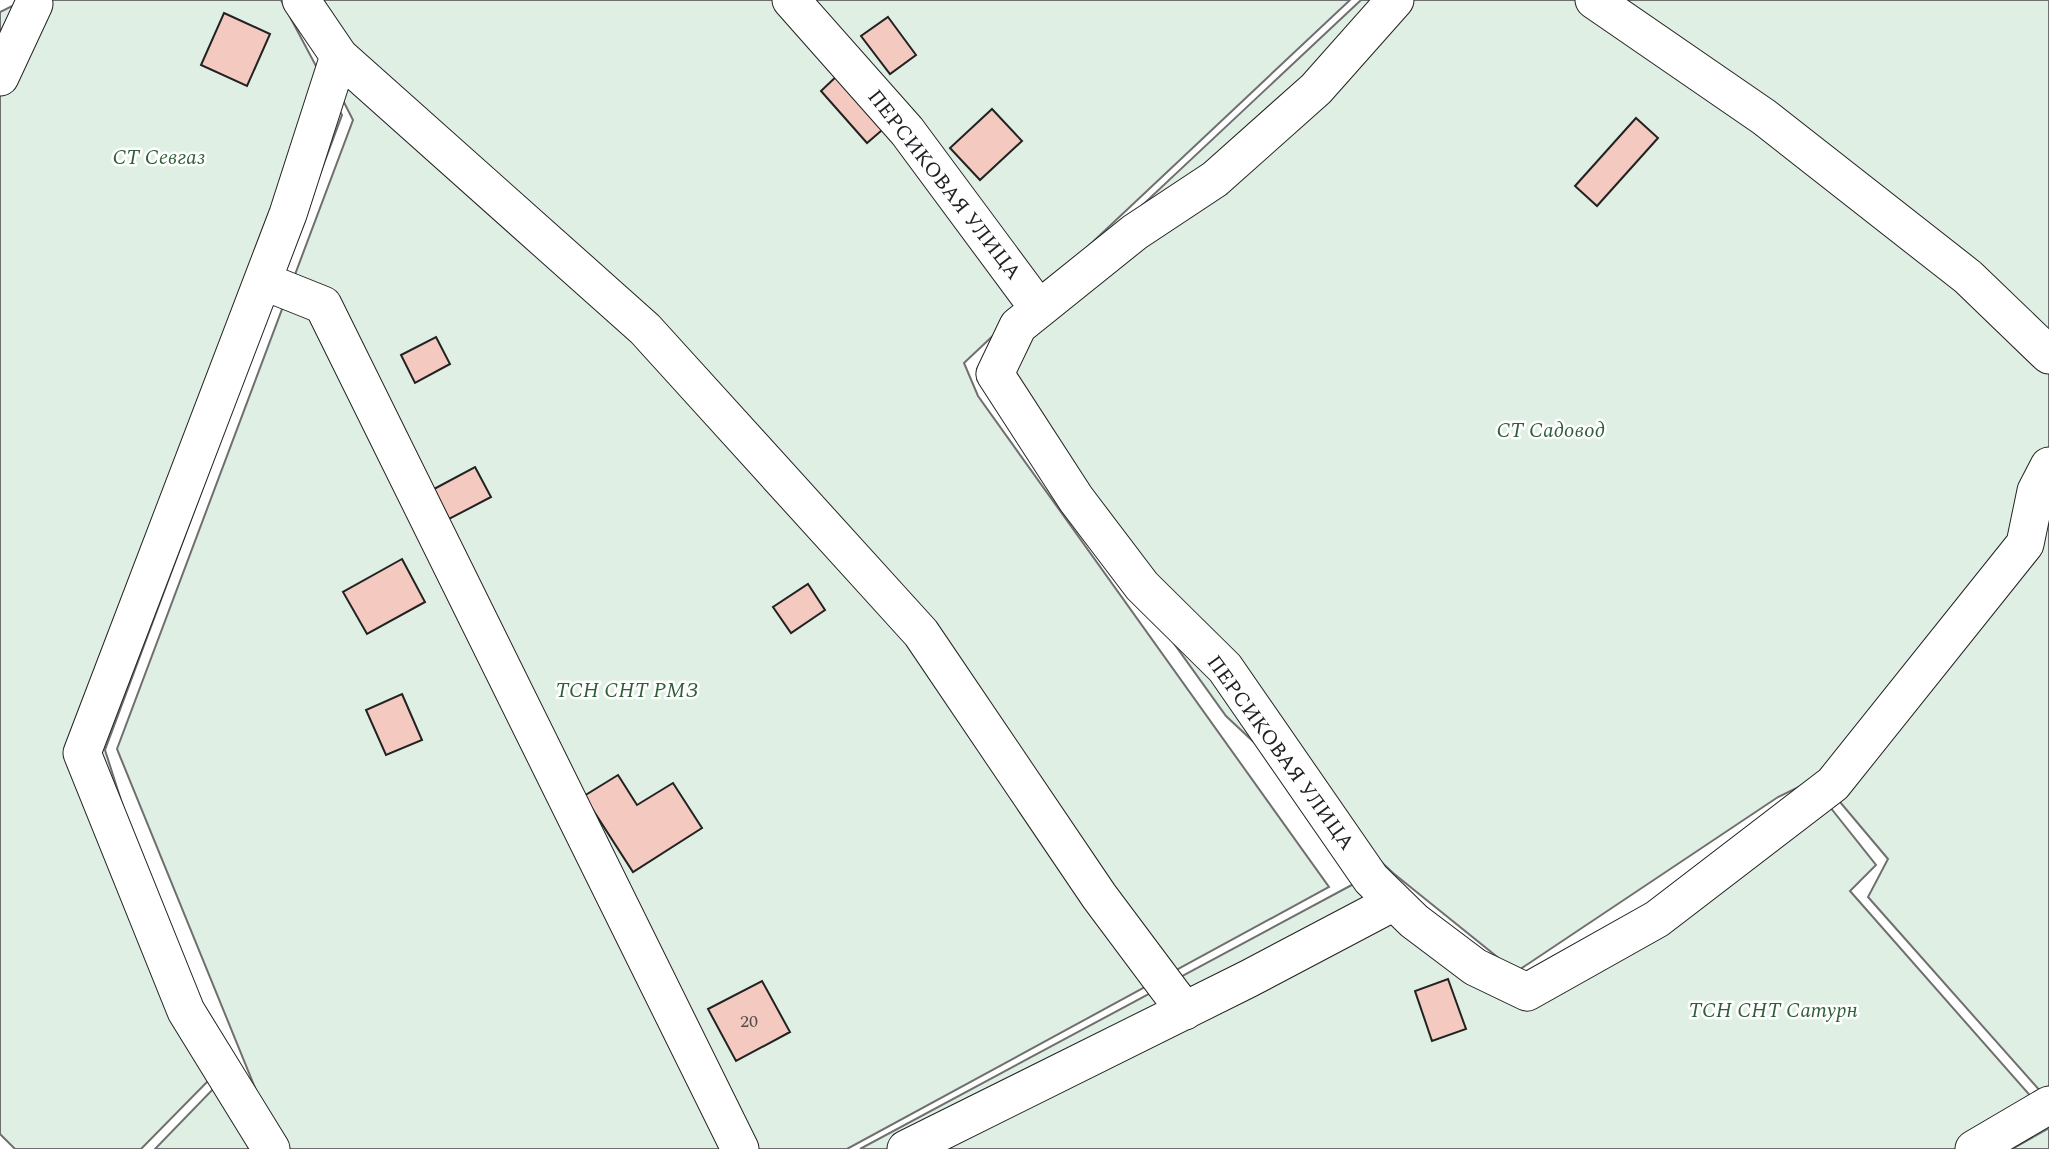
<svg xmlns="http://www.w3.org/2000/svg" width="2049" height="1149" viewBox="0 0 2049 1149" font-family="Spectral,serif">
  <style>
    .green { fill: #e0efe3; stroke: #6f6f6f; stroke-width: 2 }
    .building { fill: #f3c9c0; stroke: #222; stroke-width: 2 }
    .lines { fill: none; stroke-linecap: round; stroke-linejoin: round }
    .minor-casing { stroke: #222; stroke-width: 39 }
    .minor { stroke: #fff; stroke-width: 37 }
    .labels { text-anchor: middle; dominant-baseline: central; stroke-width: 5; stroke-linejoin: round; paint-order: stroke }
    .number-label { font-size: 18px; fill: #564c4a }
    .park-label { font-size: 21px; font-style: italic; fill: #2f5e38; stroke: #fff }
    .street-label { font-size: 21px; fill: #222; stroke: #fff }
  </style>
  <rect width="100%" height="100%" fill="#fff"/>
  <path class="green" d="M 24,0 L 281,0 L 342,115 L 105,750 L 210,1079 L 141,1149 L 15,1149 L 0,1134 L 0,12 Z
    M 292,0 L 1350,0 L 964,363 L 978,396 L 1329,887 L 847,1149 L 280,1149 L 117,749 L 353,120 Z
    M 1361,0 L 2049,0 L 2049,1101 L 1868,897 L 1888,859 L 1819,777 L 1778,797 L 1516,972 L 1393,873 L 1226,716 L 977,369 L 989,349 Z
    M 1826,802 L 1876,865 L 1850,891 L 2048,1116 L 1994,1149 L 860,1149 L 1361,880 L 1525,997 Z
    M 215,1087 L 255,1149 L 155,1149 Z
    M 2049,1128 L 2049,1149 L 2012,1149 Z"/>
  <path class="building" d="M 224,13 L 270,34 L 247,86 L 201,65 Z
    M 888,17 L 916,55 L 890,74 L 861,36 Z
    M 841,72 L 888,125 L 867,143 L 821,91 Z
    M 992,109 L 1022,141 L 980,180 L 950,148 Z
    M 1636,118 L 1658,138 L 1597,206 L 1575,186 Z
    M 436,337 L 450,364 L 415,383 L 401,355 Z
    M 475,467 L 491,497 L 449,519 L 434,489 Z
    M 402,559 L 425,602 L 367,634 L 343,592 Z
    M 808,584 L 825,610 L 791,633 L 773,607 Z
    M 402,694 L 422,740 L 386,755 L 366,710 Z
    M 618,775 L 637,805 L 673,783 L 702,828 L 633,872 L 584,796 Z
    M 1448,979 L 1466,1029 L 1432,1041 L 1415,991 Z
    M 762,981 L 790,1032 L 736,1061 L 708,1009 Z"/>
  <g class="lines">
    <g class="minor-casing">
      <path id="minor" d="M 301,0 L 339,56 L 645,329 L 921,633 L 1099,896 L 1185,1011
        M 791,0 L 907,131 L 1039,309
        M 1395,0 L 1316,89 L 1215,179 L 1135,232 L 1018,326 L 995,374 L 1076,499 L 1142,586 L 1225,668 L 1371,879 L 1414,921 L 1475,967 L 1527,992 L 1657,919 L 1833,784 L 2025,544 L 2036,491 L 2049,466
        M 1594,0 L 1764,117 L 1968,277 L 2049,355
        M 0,77 L 34,4
        M 263,281 L 323,305 L 740,1149
        M 271,1149 L 186,1011 L 82,753 L 288,214 L 339,56
        M 906,1149 L 1248,979 L 1394,902
        M 1974,1149 L 2049,1105"/>
    </g>
    <use href="#minor" class="minor"/>
  </g>
  <g class="labels">
    <g class="number-label">
      <text x="749" y="1021">20</text>
    </g>
    <g class="park-label">
      <text x="159" y="158">СТ Севгаз</text>
      <text x="1551" y="431">СТ Садовод</text>
      <text x="627" y="691">ТСН СНТ РМЗ</text>
      <text x="1773" y="1011">ТСН СНТ Сатурн</text>
    </g>
    <g class="street-label">
      <text transform="translate(944 185) rotate(52)">ПЕРСИКОВАЯ УЛИЦА</text>
      <text transform="translate(1280 753) rotate(54)">ПЕРСИКОВАЯ УЛИЦА</text>
    </g>
  </g>
</svg>
